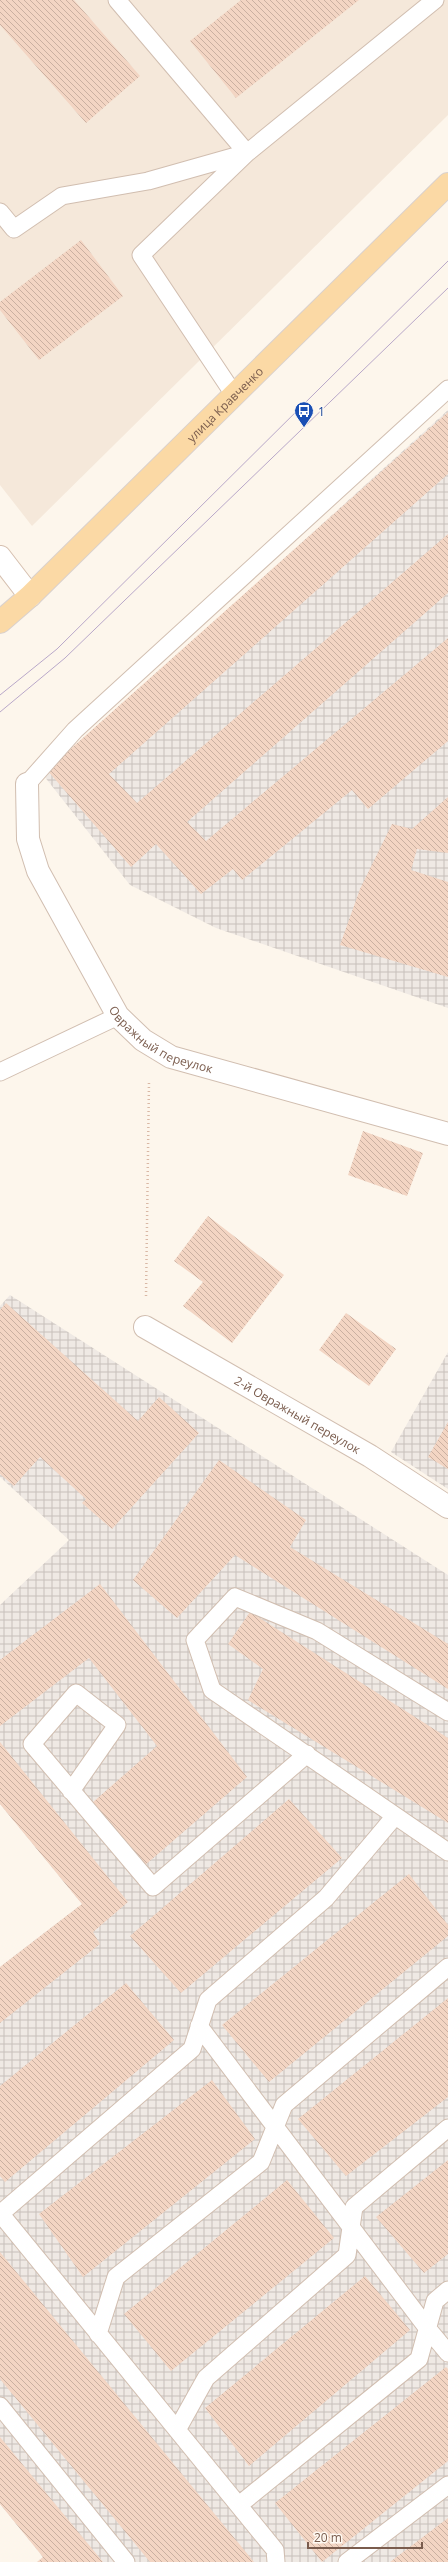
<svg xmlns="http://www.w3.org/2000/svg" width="448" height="2562" viewBox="0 0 448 2562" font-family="'Open Sans',sans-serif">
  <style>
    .residential { fill: #f5e8da }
    .industrial { fill: url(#industrial-grid) }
    .building { fill: url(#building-back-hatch) }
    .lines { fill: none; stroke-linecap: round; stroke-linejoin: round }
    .service-casing { stroke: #d1beb0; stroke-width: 19 }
    .minor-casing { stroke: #d1beb0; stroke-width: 24 }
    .secondary-casing { stroke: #d6c0b0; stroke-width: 24 }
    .primary-casing { stroke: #dad1cd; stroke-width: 24 }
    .path { stroke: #d9b8a5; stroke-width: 2.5; stroke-dasharray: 1 3; stroke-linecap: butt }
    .service { stroke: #fff; stroke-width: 17 }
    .minor { stroke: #fff; stroke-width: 22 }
    .secondary { stroke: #fff; stroke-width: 22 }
    .primary { stroke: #fbd9a5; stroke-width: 22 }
    .tram { stroke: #b9a8c9; stroke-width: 1 }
    .labels { text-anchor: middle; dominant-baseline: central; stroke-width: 3; stroke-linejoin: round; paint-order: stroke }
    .street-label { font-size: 12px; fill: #7a5c4d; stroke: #fffaf3 }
    .transit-label { font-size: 12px; fill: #164399; stroke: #fffaf3; text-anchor: start }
  </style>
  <defs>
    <pattern id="industrial-grid" width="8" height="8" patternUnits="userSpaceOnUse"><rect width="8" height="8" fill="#efe9e4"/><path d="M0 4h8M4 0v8" fill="none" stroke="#c7c0bb"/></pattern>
    <pattern id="building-back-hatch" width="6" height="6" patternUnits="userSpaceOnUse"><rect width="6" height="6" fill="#f3d5c3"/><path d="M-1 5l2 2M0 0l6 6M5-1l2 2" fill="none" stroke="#cab0a1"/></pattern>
  </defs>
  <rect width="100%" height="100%" fill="#fdf6ec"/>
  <path class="residential" d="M 0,0 L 448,0 L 448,115 L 32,526 L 0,485 Z"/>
  <path class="industrial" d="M 448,410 L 448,1008 L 216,928 L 130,885 L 44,776 Z
    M 10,1295 L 448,1575 L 448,2562 L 37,2562 L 43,2557 L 0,2504 L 0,1967 L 82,1904 L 0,1804 L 0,1605 L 69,1540 L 0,1477 L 0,1306 Z
    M 448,1352 L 448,1489 L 391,1452 Z"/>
  <path class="building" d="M 0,0 L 74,0 L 140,76 L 86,123 L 0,25 Z
    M 241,0 L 359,0 L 236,98 L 190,41 Z
    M 81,240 L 123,296 L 39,360 L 0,310 L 0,302 Z
    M 448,412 L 448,474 L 109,774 L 137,803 L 448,534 L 448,593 L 187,822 L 206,841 L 448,638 L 448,741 L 368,809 L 352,790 L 242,880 L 233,869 L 201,894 L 156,844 L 131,867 L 47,770 Z
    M 448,797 L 448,853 L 417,849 L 411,870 L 448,882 L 448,977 L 340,945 L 360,889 L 392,824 L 412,829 Z
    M 363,1131 L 423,1153 L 407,1196 L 348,1175 Z
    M 208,1216 L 284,1275 L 232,1343 L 183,1306 L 203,1282 L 174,1261 Z
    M 6,1303 L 138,1421 L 159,1397 L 199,1433 L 112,1529 L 82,1503 L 86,1499 L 40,1457 L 14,1486 L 0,1474 L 0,1310 Z
    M 346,1313 L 396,1349 L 369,1386 L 319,1350 Z
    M 448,1422 L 448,1469 L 428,1457 Z
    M 219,1460 L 306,1520 L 290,1547 L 448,1644 L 448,1689 L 235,1555 L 177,1618 L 133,1580 Z
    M 100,1584 L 247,1777 L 144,1866 L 92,1803 L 157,1746 L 89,1658 L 0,1726 L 0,1660 Z
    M 250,1612 L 448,1738 L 448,1823 L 248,1700 L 263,1669 L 228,1644 Z
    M 0,1742 L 128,1902 L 93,1932 L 100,1944 L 0,2023 L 0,1967 L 82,1904 L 0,1804 Z
    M 289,1799 L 342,1858 L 181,1993 L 130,1936 Z
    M 409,1874 L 448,1925 L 448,1936 L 269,2082 L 222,2025 Z
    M 126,1983 L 174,2040 L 5,2182 L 0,2176 L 0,2086 Z
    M 448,1998 L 448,2097 L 346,2176 L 298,2119 Z
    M 212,2080 L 255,2139 L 83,2277 L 39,2214 Z
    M 448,2160 L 448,2254 L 424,2273 L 376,2217 Z
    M 287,2180 L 334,2238 L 171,2371 L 124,2314 Z
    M 0,2252 L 254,2562 L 150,2562 L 0,2379 Z
    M 365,2276 L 410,2330 L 249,2466 L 205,2408 Z
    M 446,2367 L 448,2369 L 448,2461 L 322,2562 L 275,2503 Z
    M 0,2437 L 103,2562 L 37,2562 L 43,2557 L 0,2504 Z
    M 448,2518 L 448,2562 L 390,2562 Z"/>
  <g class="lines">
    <g class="service-casing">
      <path id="service" d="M 117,0 L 247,153 L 141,255 L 235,396
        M 0,212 L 14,229 L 62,196 L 148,181 L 247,153 L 435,0
        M 27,784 L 75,730 L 448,389
        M 0,1072 L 118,1016
        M 448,1712 L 317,1631 L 235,1597 L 195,1640 L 212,1690 L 448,1852
        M 71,1791 L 117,1725 L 76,1693 L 32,1744 L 153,1887 L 307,1754
        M 199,2026 L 428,2329 L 448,2353
        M 0,2213 L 275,2550 L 276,2562
        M 0,2214 L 192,2049 L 208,2000 L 326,1898 L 395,1816
        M 98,2334 L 116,2277 L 261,2162 L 284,2105 L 448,1967
        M 0,2406 L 126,2562
        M 177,2430 L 206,2378 L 347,2255 L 354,2207 L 448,2128
        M 239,2505 L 419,2359 L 435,2301 L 448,2290
        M 347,2562 L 448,2485"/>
    </g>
    <g class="minor-casing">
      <g id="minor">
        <path id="s1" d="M 27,784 L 28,839 L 38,871 L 118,1016 L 143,1040 L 171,1057 L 448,1134"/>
        <path id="s2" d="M 145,1327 L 370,1456 L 448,1507"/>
      </g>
    </g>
    <g class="secondary-casing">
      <path id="secondary" d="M 0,557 L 30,596"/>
    </g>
    <g class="primary-casing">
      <g id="primary">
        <path id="s3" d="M 0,622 L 30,596 L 448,184"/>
      </g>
    </g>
    <path class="path" d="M 146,1296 L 149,1081"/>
    <use href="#service" class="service"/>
    <use href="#minor" class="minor"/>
    <use href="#secondary" class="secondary"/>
    <use href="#primary" class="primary"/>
    <path class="tram" d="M 0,695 L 57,649 L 448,261
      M 0,712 L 65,658 L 448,288"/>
  </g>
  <defs>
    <g id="bus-pin" transform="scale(1)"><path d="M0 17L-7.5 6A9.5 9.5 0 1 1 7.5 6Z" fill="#1a4fb4" stroke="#fffaf3"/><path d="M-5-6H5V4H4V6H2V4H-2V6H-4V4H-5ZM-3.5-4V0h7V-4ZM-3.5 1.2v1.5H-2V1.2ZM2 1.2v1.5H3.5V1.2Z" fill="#fff"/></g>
  </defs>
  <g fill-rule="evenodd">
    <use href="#bus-pin" x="304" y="411"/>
  </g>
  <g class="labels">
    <g class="street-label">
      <text stroke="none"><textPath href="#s3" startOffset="313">улица Кравченко</textPath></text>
      <text stroke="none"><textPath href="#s1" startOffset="304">Овражный переулок</textPath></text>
      <text stroke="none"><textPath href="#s2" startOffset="176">2-й Овражный переулок</textPath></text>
    </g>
    <g class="transit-label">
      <text x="318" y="411">1</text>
    </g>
  </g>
  <path d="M308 2542v6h114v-6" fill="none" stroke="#7a5c4d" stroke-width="2"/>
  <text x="314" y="2542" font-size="12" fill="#7a5c4d" stroke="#fffaf3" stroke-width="3" paint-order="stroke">20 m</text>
</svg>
